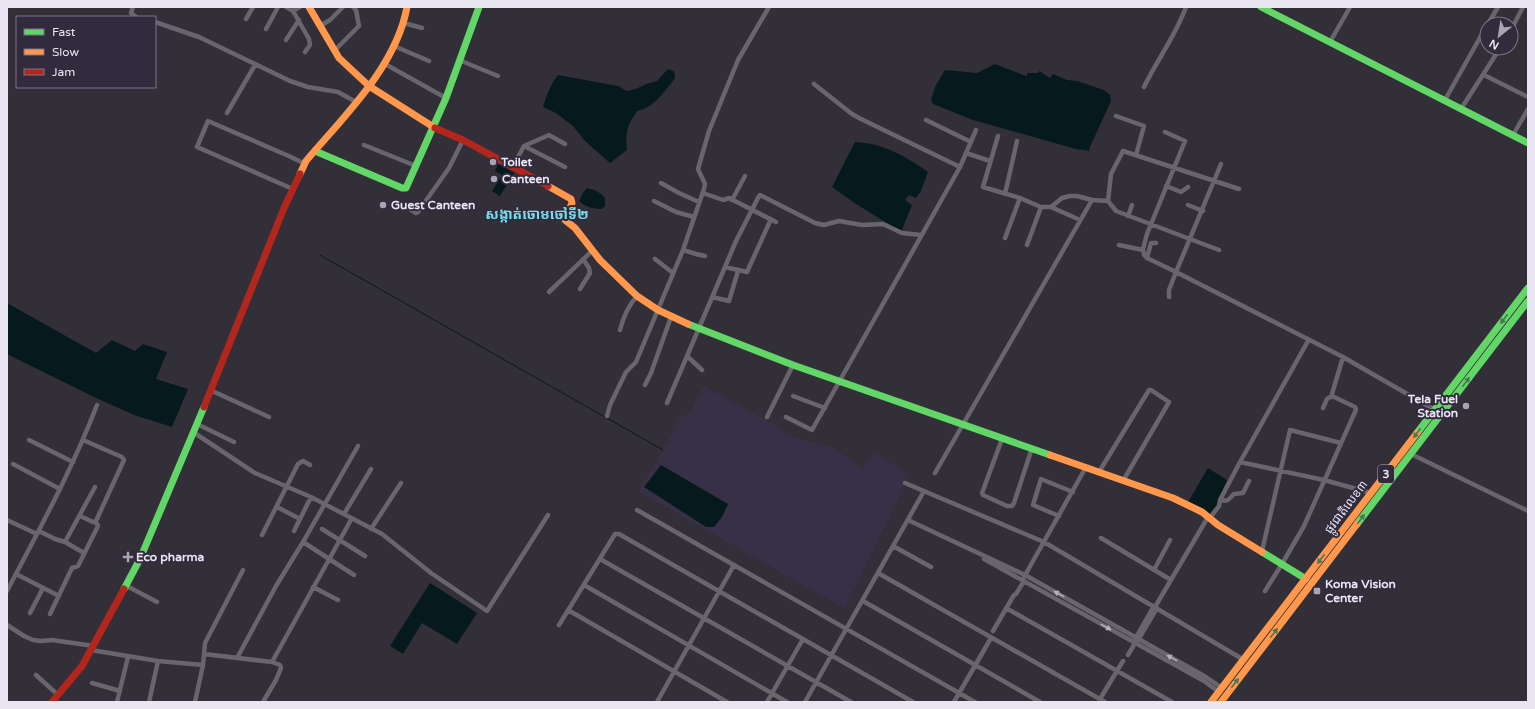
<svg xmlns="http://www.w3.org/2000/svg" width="1535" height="709" viewBox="0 0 1535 709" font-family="'Varela Round','Noto Sans Khmer',sans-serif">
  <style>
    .built { fill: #383046 }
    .water { fill: #06191c }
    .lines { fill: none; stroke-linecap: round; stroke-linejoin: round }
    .stream { stroke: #06191c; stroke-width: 1 }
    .street { stroke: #68656d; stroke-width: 4.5 }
    .fast { stroke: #63d668; stroke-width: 7 }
    .slow { stroke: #ff974d; stroke-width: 7 }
    .jam { stroke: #b3261e; stroke-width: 7 }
    .oneway { fill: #487850 }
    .oneway2 { fill: #b5b2bd }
    .poi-dot { fill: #a9a5b1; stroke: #312b3d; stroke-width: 1.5 }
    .labels { text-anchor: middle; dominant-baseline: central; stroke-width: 4; stroke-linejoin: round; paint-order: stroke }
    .shield { fill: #312b3d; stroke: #b2adbc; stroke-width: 1 }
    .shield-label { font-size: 11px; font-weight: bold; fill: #e9e5f2 }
    .poi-label { font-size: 12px; font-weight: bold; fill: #e9e5f2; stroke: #312b3d; text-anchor: start }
    .street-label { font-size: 12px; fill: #e9e5f2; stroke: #312b3d }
    .quarter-label { font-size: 14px; font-weight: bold; fill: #75e0eb; stroke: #312b3d }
  </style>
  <rect width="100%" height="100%" fill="#322f39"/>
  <path class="built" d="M 704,386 L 772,423 L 788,436 L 834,448 L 863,469 L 874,452 L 909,475 L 845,609 L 638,491 L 663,451 L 682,414 L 687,416 Z"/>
  <path class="water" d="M 995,64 L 1023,75 L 1027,76 L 1027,73 L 1038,73 L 1039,71 L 1050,78 L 1053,74 L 1067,80 L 1077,81 L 1104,90 L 1110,95 L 1111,101 L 1089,149 L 1090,151 L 1076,149 L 973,120 L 933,104 L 931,100 L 935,87 L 945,70 L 977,73 Z
    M 668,69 L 674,71 L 675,78 C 665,91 654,108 637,111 C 627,126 625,133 627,150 L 610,163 L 585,141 L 573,126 L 556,113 L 543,107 C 547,95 550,85 558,75 L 618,86 L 627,91 L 636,89 L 646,84 L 657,81 Z
    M 855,142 C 882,143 906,156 928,172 L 921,191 L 916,198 L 909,195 L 905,200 L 912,205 L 901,232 L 853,202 L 832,187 Z
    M 498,164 L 514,173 L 500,196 L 492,191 L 502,175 L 495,171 Z
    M 587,188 C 595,190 600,192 605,198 L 605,206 L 602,209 C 593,209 585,207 579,201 L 583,193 Z
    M 7,303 L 96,353 L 112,340 L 135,351 L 143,344 L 167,352 L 156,379 L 188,389 L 172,427 L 134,415 L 94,397 L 7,354 Z
    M 661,465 L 728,504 L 722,517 L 714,527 L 706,527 L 644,487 Z
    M 1208,468 L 1227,480 L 1216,506 L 1209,514 L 1188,502 Z
    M 430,583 L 477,613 L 457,644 L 422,623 L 403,654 L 390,646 Z"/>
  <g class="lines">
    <path class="stream" d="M 320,255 L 663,450"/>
    <path class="street" d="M 133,7 L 131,13 L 136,17
      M 286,7 L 293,11 L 300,7
      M 293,11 L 309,39 L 310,45 L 305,52
      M 246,19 L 253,7
      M 155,22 L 199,37 L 290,81 L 308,87 L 338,92 L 356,102
      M 404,23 L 422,28
      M 1488,24 L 1498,7
      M 320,26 L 330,20 L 343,7
      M 266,29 L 278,7
      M 1511,30 L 1523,7
      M 286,40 L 299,20
      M 1330,42 L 1350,7
      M 394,46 L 429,61
      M 334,51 L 359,26 L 356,10 L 353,7
      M 459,60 L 498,76
      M 385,64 L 446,98
      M 1484,75 L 1528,97
      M 814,84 L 852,114 L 861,119 L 960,167
      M 1144,87 C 1157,60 1176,35 1186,7
      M 1445,100 L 1487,25
      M 1461,109 L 1500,48
      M 227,113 L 255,65
      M 1116,116 L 1144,126 L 1136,155
      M 926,120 L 971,142
      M 1165,132 L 1185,141 L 1147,234 L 1143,249 L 1144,255 L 1147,258 L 1176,272 L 1169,290 L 1169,297
      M 1513,135 L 1528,109
      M 998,136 L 983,187 L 1020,198 L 1041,207 L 1051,207 L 1062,198 L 1070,196 L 1077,196 L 1092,200
      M 364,145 L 416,166
      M 524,146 L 565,167
      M 966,153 L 990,161
      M 1221,164 L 1176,272 L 1343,357 L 1435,410
      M 512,168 L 524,146 L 549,135 L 565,144
      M 661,183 L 679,193 L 699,202
      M 1166,186 L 1181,192 L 1188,187
      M 293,189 L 197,147 L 208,121 L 291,157 L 305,164
      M 703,193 L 723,200 L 729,198 L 776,222
      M 1005,194 L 1017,141
      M 732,200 L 745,176
      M 654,201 L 676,212 L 694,217
      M 1188,205 L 1203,211
      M 1051,207 L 1080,220
      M 411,210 L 416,213 L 418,212 L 449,168 L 463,140
      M 1128,216 L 1132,205
      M 1005,238 L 1020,198
      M 1027,245 L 1041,207
      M 1119,245 L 1143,250
      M 683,250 L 696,254 L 705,256
      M 1219,250 L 1116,211 L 1108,201 L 1111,174 L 1123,151 L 1239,189
      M 1147,258 L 1151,243 L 1156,243
      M 655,259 L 673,273
      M 725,267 L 736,241 L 759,196 L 760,195 L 815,223 L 824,225 L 839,221 L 862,225 L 883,224 L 902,233 L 921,235
      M 580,289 L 590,273 L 589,268 L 583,259
      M 549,292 L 592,251
      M 712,297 L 729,301 L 738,271
      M 620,330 C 623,318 628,306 637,296
      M 687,356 L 702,370
      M 645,385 L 651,373 L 671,317
      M 210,390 L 269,417
      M 793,396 L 825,408
      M 667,403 L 725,267 L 747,272 L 771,219
      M 1323,408 L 1327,399 L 1332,396
      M 607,416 L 610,405 L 626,372 L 636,362 L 683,250 L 704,189 L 705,184 L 698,169 L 709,131 L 738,60 L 769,7
      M 767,417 L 793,365
      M 786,417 L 812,430 L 960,167 L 976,130
      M 197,424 L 234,442
      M 193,432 L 255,473 L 311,497 L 382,534 L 431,573 L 487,611 L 548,515
      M 1002,439 L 982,493 L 983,495 L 1007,506 L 1012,506 L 1014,503 L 1032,448
      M 29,440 L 73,462
      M 1411,454 L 1528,511
      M 1240,462 L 1308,341
      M 13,464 L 60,489
      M 1099,472 L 1149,390 L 1151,390 L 1169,402 L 1123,481
      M 935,473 L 1092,200 L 1108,201
      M 905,483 L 1044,542 L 1244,660
      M 1220,500 C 1230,502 1228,499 1234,494 L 1243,493 L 1249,481
      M 277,507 L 300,519
      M 637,510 L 975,702
      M 344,514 L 371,469
      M 80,516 L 93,522 L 96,521 L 124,460 L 122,457 L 83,440
      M 1059,516 L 1033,505 L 1041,479 L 1073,492
      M 1210,518 L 1219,506 L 1220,500 L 1240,462 L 1324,480 L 1371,493
      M 7,520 L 37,534
      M 908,520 L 1025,575 L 1206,677 L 1222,688
      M 322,529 L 365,556
      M 371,529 L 401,483
      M 39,531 L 55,539 L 65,542 L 95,487
      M 294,531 L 311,497
      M 262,535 L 298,464 L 303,461 L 310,465
      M 1101,538 L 1171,580
      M 65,542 L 84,553
      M 303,542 L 354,575
      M 893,546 L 931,567
      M 1262,551 L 1290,430 L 1341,443
      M 600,559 L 851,702
      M 984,559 L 1204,681 L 1219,692
      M 1154,570 L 1170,540
      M 878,573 L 1105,702
      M 16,574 L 59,596
      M 1024,577 L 1086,467
      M 125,585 L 157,602
      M 584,585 L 787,702
      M 313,587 L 338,600
      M 7,591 C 39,530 72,470 97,405
      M 1265,591 L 1282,564 L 1304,526 L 1355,412 L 1356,409 L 1355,407 L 1332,396 L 1332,394 L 1343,357
      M 1016,594 L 1024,581
      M 863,601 L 1040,702
      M 1155,607 L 1208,517
      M 1006,608 L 1172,702
      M 568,610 L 727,702
      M 30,613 L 43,588
      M 50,614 L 72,568 L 78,566 L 97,528 L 98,525 L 95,522
      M 7,625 L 24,636 L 33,640 L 41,641 L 52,640 L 94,646
      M 559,625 L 615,534 L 619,534 L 913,702
      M 993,631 L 1014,595
      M 1135,639 L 1154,606
      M 1138,640 L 1157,608
      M 91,650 L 158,661 L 203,665
      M 204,654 L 272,662
      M 1128,655 L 1135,643
      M 237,658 L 276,586 L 303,542 L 358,446
      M 36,675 L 58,695
      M 92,683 L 120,691
      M 1100,699 L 1123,661
      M 117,702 L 128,657
      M 149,702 L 158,661
      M 195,702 L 203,665 L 205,643 L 243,570
      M 263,702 L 276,680 L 281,668 L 280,665 L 272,662 L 352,518
      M 657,702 L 734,565
      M 767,702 L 803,639
      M 805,702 L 924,491
      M 954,702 L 991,638"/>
    <path class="fast" d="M 1261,7 L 1528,143
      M 315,151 L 402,188 L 406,188 L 446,98 L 479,7
      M 688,324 L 793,365 L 1050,455
      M 1417,433 L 1528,288
      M 1357,524 L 1528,301
      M 1262,552 L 1306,579
      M 124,589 L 140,559 L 204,407"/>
    <path class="slow" d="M 309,7 L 339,58 L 369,86 L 435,128
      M 300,174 L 306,161 C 344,116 396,67 407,7
      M 548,186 L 571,199 L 572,203 L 565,220 L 575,228 L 600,260 L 637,296 L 658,310 L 688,324
      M 1050,455 L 1173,498 L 1202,512 L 1218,525 L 1262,552
      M 1211,702 L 1417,433
      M 1221,702 L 1357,524"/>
    <path class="jam" d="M 435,128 L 463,140 L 548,186
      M 204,407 L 284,208 L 300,174
      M 52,702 L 82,666 L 124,589"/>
  </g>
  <defs><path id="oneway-solid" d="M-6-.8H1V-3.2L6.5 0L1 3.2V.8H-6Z"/></defs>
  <g class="oneway">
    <use href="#oneway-solid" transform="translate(1504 319) rotate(127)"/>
    <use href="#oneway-solid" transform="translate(1466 382) rotate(-53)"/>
    <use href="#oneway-solid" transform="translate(1417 433) rotate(127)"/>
    <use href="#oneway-solid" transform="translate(1361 519) rotate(-53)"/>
    <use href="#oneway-solid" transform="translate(1321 559) rotate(127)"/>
    <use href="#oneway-solid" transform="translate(1274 633) rotate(-53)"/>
    <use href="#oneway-solid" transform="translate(1235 683) rotate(-52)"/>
  </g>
  <g class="oneway2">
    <use href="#oneway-solid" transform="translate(1059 594) rotate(-151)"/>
    <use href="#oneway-solid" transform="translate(1106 627) rotate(29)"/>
    <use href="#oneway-solid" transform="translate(1172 658) rotate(-151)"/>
  </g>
  <g class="poi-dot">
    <circle cx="493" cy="162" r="4"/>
    <circle cx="494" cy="179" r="4"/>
    <circle cx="383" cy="205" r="4"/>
    <circle cx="1466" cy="406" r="4"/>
    <path d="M126 551h4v4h4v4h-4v4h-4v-4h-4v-4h4z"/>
    <rect x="1313" y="587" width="8" height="8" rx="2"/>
  </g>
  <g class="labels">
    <rect class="shield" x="1378" y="465" width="16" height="18" rx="3"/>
    <g class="shield-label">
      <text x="1386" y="474">3</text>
    </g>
    <g class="poi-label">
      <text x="501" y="162">Toilet</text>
      <text x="502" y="179">Canteen</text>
      <text x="391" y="205">Guest Canteen</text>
      <text x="1458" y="399" text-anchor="end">Tela Fuel<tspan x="1458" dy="14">Station</tspan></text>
      <text x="136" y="557">Eco pharma</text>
      <text x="1325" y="584">Koma Vision<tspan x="1325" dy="14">Center</tspan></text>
    </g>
    <g class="street-label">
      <text transform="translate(1346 507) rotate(-53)">ផ្លូវជាតិលេខ៣</text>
    </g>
    <g class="quarter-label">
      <text x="537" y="214">សង្កាត់ចោមចៅទី២</text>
    </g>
  </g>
  <rect width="1535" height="709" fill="none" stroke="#e9e5f2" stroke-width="16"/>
  <rect x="16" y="16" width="140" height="72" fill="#312b3d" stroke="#7b7585"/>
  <rect x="24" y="29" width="20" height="6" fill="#63d668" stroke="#7b7585"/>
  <text x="52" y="36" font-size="12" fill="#e9e5f2">Fast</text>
  <rect x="24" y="49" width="20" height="6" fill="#ff974d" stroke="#7b7585"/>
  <text x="52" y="56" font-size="12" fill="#e9e5f2">Slow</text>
  <rect x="24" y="69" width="20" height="6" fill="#b3261e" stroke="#7b7585"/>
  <text x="52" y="76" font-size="12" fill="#e9e5f2">Jam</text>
  <g transform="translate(1499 36) rotate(210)"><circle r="19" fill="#312b3d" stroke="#7b7585"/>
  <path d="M0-3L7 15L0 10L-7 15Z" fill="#a9a5b1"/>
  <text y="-6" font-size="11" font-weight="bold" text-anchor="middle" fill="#e9e5f2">N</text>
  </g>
</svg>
